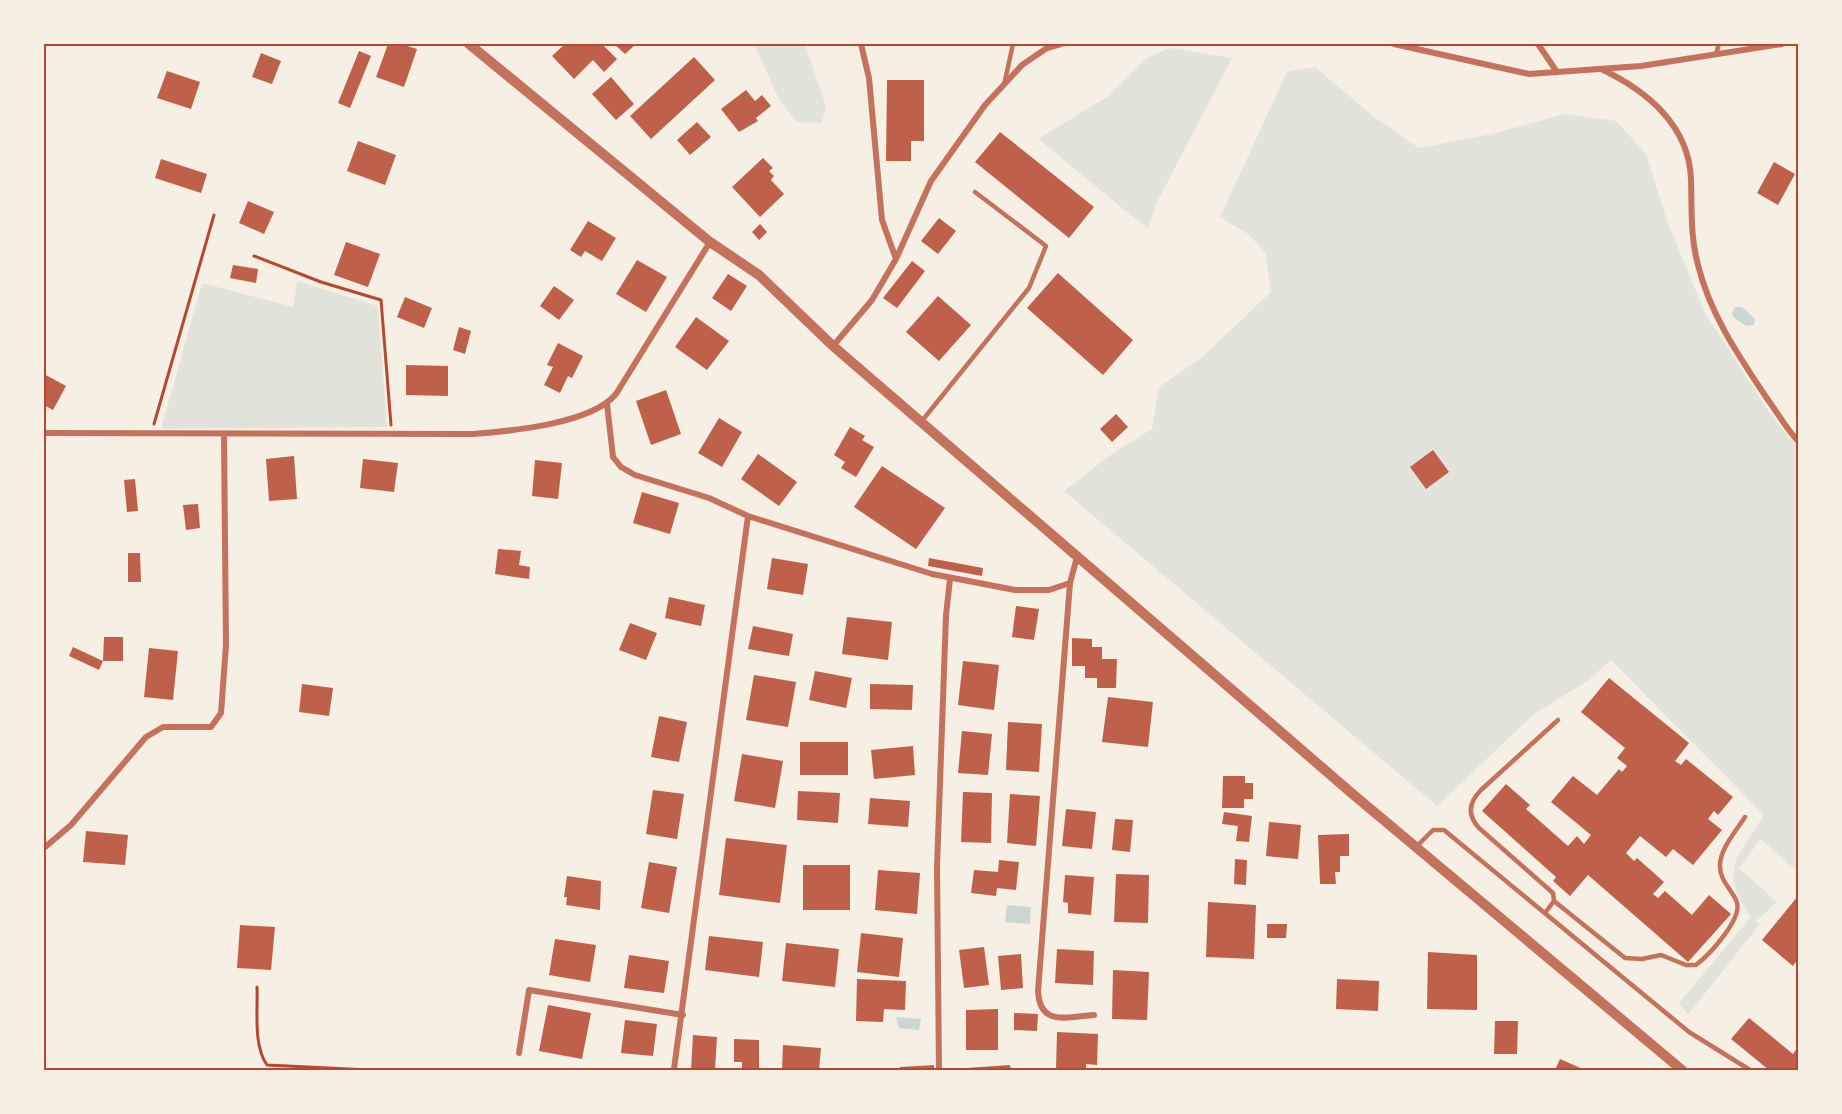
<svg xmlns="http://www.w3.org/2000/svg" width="1842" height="1114" viewBox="0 0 1842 1114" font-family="'Sofia Sans Condensed',sans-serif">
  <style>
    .green { fill: #e2e4dc }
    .water { fill: #c9d6d2 }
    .building { fill: #bf614a }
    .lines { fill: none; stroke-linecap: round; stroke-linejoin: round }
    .path { stroke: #b5482f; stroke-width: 3 }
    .service { stroke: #c5725c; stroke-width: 4.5 }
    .minor { stroke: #c5725c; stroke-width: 6 }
    .tertiary { stroke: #c5725c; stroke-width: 10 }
    .neatline { fill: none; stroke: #b5482f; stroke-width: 2 }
  </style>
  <rect width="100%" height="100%" fill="#f6efe4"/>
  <path class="green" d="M 754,44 L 805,44 L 826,106 L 822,123 L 796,122 L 779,99 Z
    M 1169,48 L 1232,58 L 1157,202 L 1148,229 L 1038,139 L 1107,97 L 1147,58 Z
    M 1315,67 L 1374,117 L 1419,148 L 1492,134 L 1565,114 L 1616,121 L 1646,154 L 1667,221 L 1705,313 L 1771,415 L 1798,448 L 1798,872 L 1761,839 L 1739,868 L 1777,902 L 1755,922 L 1760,924 L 1688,1015 L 1679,1003 L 1751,917 C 1718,872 1737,857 1764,815 L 1611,660 L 1586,682 L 1534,714 L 1437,806 L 1064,491 L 1113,453 L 1152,429 L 1159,387 L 1201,358 L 1271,292 L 1265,252 L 1248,234 L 1220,217 L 1287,72 Z
    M 297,281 L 378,306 L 387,427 L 161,429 L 202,283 L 293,307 Z"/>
  <path class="water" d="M 1735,307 L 1742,307 L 1755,319 L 1754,325 L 1747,326 L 1734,318 L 1732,313 Z
    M 1007,905 L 1031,907 L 1030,924 L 1005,922 Z
    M 896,1017 L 921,1019 L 919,1030 L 899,1028 Z"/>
  <path class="building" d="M 388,44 L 401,44 L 417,49 L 404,87 L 376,77 Z
    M 565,44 L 602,44 L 617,59 L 604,72 L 593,60 L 574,79 L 552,56 Z
    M 614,44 L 636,44 L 625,54 Z
    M 359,51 L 371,56 L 350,108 L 338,103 Z
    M 261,53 L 281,61 L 272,84 L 252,77 Z
    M 694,57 L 715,80 L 651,139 L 630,116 Z
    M 167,71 L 200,82 L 191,109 L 157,98 Z
    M 611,77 L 634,104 L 616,120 L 592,94 Z
    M 887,80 L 924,80 L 924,141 L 911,141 L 911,161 L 886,161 Z
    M 746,90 L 755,101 L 762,95 L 771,106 L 756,118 L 758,121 L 739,132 L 721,109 Z
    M 697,122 L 711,137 L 690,155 L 677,140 Z
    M 1000,132 L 1094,207 L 1069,238 L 975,162 Z
    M 358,141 L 396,155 L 385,185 L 347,171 Z
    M 763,158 L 773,168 L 769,171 L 774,176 L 771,180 L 784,194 L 760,217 L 732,187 Z
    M 161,159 L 207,174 L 201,193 L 155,178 Z
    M 1774,162 L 1795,174 L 1778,205 L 1757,193 Z
    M 248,201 L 274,212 L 264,234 L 239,223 Z
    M 939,218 L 956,231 L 938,254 L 921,241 Z
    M 588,221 L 616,238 L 602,261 L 585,251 L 581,257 L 570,250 Z
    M 760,224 L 767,232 L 759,240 L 752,232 Z
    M 346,242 L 380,254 L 368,287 L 334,275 Z
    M 637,260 L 667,277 L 646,312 L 616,294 Z
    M 912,261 L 925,271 L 897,308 L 883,298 Z
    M 233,265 L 258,269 L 256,283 L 230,278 Z
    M 1058,273 L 1133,340 L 1103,375 L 1027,308 Z
    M 728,274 L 747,286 L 731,311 L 712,298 Z
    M 554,286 L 574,300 L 559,320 L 540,306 Z
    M 938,296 L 971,325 L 939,361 L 906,332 Z
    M 405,297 L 432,308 L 424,328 L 397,317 Z
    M 696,317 L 729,341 L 707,370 L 675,347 Z
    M 459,327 L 471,331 L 465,354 L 453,350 Z
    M 558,343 L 583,356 L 572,378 L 568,376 L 560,393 L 544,385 L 553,367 L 547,365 Z
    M 406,365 L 448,366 L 448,396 L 406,395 Z
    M 44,374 L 66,386 L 53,410 L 44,405 Z
    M 666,390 L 681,434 L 651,445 L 636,401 Z
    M 1116,414 L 1128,427 L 1112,442 L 1100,429 Z
    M 719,418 L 742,432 L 722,467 L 698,453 Z
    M 850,427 L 865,436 L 862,440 L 874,447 L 856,477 L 841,468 L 845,462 L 834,455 Z
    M 1433,450 L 1449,472 L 1426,489 L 1410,467 Z
    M 758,454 L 797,482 L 779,506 L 741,479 Z
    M 294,456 L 297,499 L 269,501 L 266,459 Z
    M 363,459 L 398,463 L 394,492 L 360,488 Z
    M 535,460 L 562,463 L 558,499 L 532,496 Z
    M 882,466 L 945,508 L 916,549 L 854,507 Z
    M 135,479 L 138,511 L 127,512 L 124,480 Z
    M 642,492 L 679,503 L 670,534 L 633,523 Z
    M 198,504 L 200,528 L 186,530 L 183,505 Z
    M 498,549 L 521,551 L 519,565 L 530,567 L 529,579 L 495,574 Z
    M 128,553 L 140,553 L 141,582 L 128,582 Z
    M 772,558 L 808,564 L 803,595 L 767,589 Z
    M 929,558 L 983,568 L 982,576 L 928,566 Z
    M 669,597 L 705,605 L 701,626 L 665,618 Z
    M 1016,606 L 1039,609 L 1034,640 L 1012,637 Z
    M 847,617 L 892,622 L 888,660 L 842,654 Z
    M 630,623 L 657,633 L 646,660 L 619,650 Z
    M 753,626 L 793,634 L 789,656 L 748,649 Z
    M 104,637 L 123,637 L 123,661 L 103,661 Z
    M 1072,638 L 1092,639 L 1092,647 L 1102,647 L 1102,659 L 1117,659 L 1116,688 L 1097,688 L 1097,678 L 1085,678 L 1085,666 L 1072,666 Z
    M 73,647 L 103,661 L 99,670 L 69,656 Z
    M 149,648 L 178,651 L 173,700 L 144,697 Z
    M 963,661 L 999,665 L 994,710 L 958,705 Z
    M 815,671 L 852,678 L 846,708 L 809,700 Z
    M 754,675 L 796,682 L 788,727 L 746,720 Z
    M 1609,678 L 1689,743 L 1675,761 L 1681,765 L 1686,759 L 1733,797 L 1718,815 L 1714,811 L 1708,819 L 1722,830 L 1693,865 L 1673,849 L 1666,857 L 1640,836 L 1626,853 L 1634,861 L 1637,858 L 1664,882 L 1653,894 L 1658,898 L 1665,891 L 1692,915 L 1709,895 L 1731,914 L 1688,962 L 1588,875 L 1570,896 L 1553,881 L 1556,877 L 1482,811 L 1506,784 L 1530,805 L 1526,809 L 1568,846 L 1577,836 L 1584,844 L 1591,835 L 1551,802 L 1573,776 L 1597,795 L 1619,769 L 1622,772 L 1627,766 L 1617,758 L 1625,748 L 1581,712 Z
    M 302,684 L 333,688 L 329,716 L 299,712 Z
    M 870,684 L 913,685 L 912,710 L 870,709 Z
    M 1108,697 L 1153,702 L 1148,747 L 1102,742 Z
    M 659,716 L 687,722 L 679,762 L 651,757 Z
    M 1008,722 L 1042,724 L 1039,772 L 1006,770 Z
    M 962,731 L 992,734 L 988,775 L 958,773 Z
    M 800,742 L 848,742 L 848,775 L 800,775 Z
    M 913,746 L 915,775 L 874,779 L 871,750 Z
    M 742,754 L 783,761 L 775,808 L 734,801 Z
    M 1223,776 L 1245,776 L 1245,783 L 1253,783 L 1253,799 L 1244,799 L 1244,808 L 1222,808 Z
    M 653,790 L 684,794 L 677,839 L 646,834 Z
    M 798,791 L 840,793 L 838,823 L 797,820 Z
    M 963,792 L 992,793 L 991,843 L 961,842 Z
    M 1010,794 L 1040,796 L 1036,846 L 1007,843 Z
    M 870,798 L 910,801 L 908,827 L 868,824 Z
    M 1066,809 L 1096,812 L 1092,849 L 1062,846 Z
    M 1224,812 L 1252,816 L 1249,842 L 1236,841 L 1238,826 L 1222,824 Z
    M 1115,819 L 1133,820 L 1130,852 L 1112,850 Z
    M 1269,822 L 1301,825 L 1298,859 L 1266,856 Z
    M 86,831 L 128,835 L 125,865 L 83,862 Z
    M 1349,834 L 1349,856 L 1340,856 L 1340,872 L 1335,872 L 1336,884 L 1320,884 L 1318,835 Z
    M 726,838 L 787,845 L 780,903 L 719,895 Z
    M 1235,859 L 1247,860 L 1246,885 L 1234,884 Z
    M 999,860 L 1019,862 L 1016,890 L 997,888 L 996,896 L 971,893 L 974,870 L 998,872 Z
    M 649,862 L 677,867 L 669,913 L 641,908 Z
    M 803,865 L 850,865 L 850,910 L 803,910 Z
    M 878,870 L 920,873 L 917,914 L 875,910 Z
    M 1116,874 L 1149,875 L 1148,923 L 1114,922 Z
    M 1065,875 L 1094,877 L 1091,915 L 1068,913 L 1068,903 L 1063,902 Z
    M 567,876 L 601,881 L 600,910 L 566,905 L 567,897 L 564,897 Z
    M 1798,896 L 1798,959 L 1793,966 L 1762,940 Z
    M 1208,902 L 1256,905 L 1254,959 L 1206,957 Z
    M 1267,924 L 1287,924 L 1286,938 L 1267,938 Z
    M 240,925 L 275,927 L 271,970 L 237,968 Z
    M 861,933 L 903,938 L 899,977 L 857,972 Z
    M 709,936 L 763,942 L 759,977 L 705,970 Z
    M 555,939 L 596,945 L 590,982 L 549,975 Z
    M 786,943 L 839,949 L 835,987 L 782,981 Z
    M 984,947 L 989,985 L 964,988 L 959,950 Z
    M 1057,949 L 1094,951 L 1093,985 L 1055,983 Z
    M 1428,952 L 1477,955 L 1477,1010 L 1427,1009 Z
    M 1021,954 L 1023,988 L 1001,990 L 998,956 Z
    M 629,955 L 669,961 L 664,993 L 624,988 Z
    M 1113,970 L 1149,972 L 1147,1020 L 1112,1019 Z
    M 857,979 L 906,981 L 905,1010 L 884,1009 L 883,1022 L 856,1021 Z
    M 1337,979 L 1379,981 L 1378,1011 L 1336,1009 Z
    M 548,1005 L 591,1013 L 582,1059 L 539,1051 Z
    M 998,1009 L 998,1050 L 966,1050 L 966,1010 Z
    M 1014,1013 L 1038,1014 L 1037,1031 L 1014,1030 Z
    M 1749,1018 L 1793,1054 L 1798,1047 L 1798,1070 L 1769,1070 L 1731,1039 Z
    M 625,1020 L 657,1024 L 653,1056 L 621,1053 Z
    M 1495,1021 L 1518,1021 L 1517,1054 L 1494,1054 Z
    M 1057,1032 L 1098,1034 L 1097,1065 L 1086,1064 L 1086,1070 L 1056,1070 Z
    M 693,1035 L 717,1037 L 715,1070 L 691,1070 Z
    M 734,1039 L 759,1040 L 759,1070 L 742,1070 L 742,1062 L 734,1062 Z
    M 783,1045 L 821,1048 L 819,1070 L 782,1070 Z
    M 1560,1059 L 1585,1070 L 1555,1070 Z
    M 934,1065 L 934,1070 L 900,1070 L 900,1067 Z
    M 1010,1065 L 1011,1070 L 966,1070 L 966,1068 Z"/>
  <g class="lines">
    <path class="path" d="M 254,256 L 321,282 L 381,300 L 391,425
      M 154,424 L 214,215
      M 257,987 C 258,1011 253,1045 267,1065 L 369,1070"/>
    <path class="service" d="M 1716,54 L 1719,44
      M 1004,85 L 1013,44
      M 921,422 L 1029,288 L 1046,246 L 975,192
      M 1416,847 L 1433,830 L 1444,830 L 1689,1032 L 1750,1070
      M 1554,901 L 1625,958 L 1642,959 L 1661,955 L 1686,965 L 1696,965 C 1709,955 1745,917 1736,900 C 1731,889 1720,880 1720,867 C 1719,850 1736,831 1745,817
      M 1545,913 L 1554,901 L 1553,893 L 1479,828 C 1467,815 1469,802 1481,790 L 1558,720"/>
    <path class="minor" d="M 861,44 L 869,78 L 882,220 L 896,259
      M 1394,44 L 1529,74 L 1641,66 L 1782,44
      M 1538,44 L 1557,72
      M 1601,69 C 1646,90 1689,125 1691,179 C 1692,207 1690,236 1698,265 C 1710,314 1738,355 1766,397 C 1777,412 1786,428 1798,441
      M 833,346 L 872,300 L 896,259 L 931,181 L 985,105 L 1022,65 L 1047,48 L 1061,44
      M 607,404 L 613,457 L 621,467 L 635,475 L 709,498 L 748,516 L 932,574 L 1015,590 L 1049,590 L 1070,583 L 1077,557
      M 44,433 L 473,434 C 511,431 591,424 616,394 L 710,242
      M 1070,583 L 1038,991 C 1040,1027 1067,1017 1094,1015
      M 44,848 L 71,825 L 146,737 L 163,727 L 211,727 L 221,713 L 226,645 L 224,435
      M 519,1053 L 529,990 L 683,1015
      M 674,1069 L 748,516
      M 939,1070 L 937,867 L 946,615 L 950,579"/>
    <path class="tertiary" d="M 469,44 L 710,242 L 759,275 L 833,346 L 1355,796 L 1682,1070"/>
  </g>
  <rect width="1842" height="1114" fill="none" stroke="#f6efe4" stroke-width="90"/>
  <rect x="45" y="45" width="1752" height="1024" class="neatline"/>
</svg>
